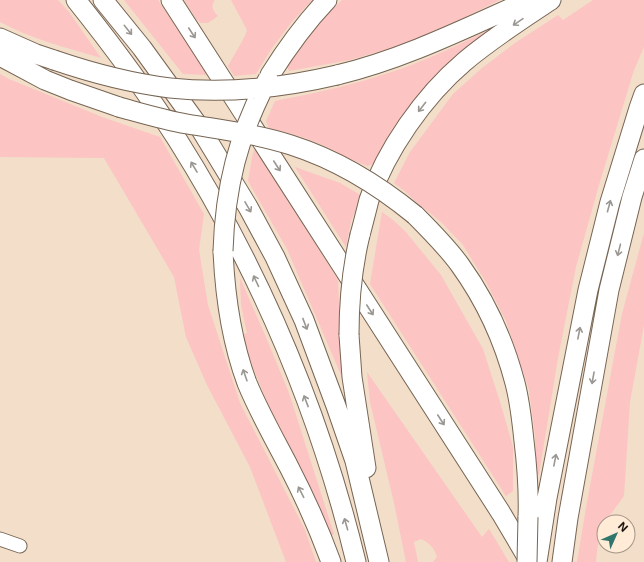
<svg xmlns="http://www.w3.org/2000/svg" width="644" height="562" viewBox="0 0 644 562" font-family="Inter,sans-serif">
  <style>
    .green { fill: #fcc4c2 }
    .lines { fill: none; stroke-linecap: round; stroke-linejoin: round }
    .minor-casing { stroke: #766553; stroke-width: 15 }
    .highway-casing { stroke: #766553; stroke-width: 21 }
    .minor { stroke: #fff; stroke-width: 13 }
    .highway { stroke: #fff; stroke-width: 19 }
    .highway-bridge-casing { stroke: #766553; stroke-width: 21; stroke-linecap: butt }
    .highway-bridge { stroke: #fff; stroke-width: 19 }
    .oneway { stroke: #9a9793 }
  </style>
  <rect width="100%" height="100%" fill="#f2dec9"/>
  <path class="green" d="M 0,0 L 58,0 L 69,12 L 101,58 C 67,48 32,39 0,22 Z
    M 124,0 L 158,0 L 209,75 L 183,74 Z
    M 184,0 L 215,0 C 210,6 213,11 218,16 L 208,23 L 201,23 L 196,19 Z
    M 231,0 L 312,0 L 291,23 L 272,48 L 256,74 L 234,76 L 228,66 L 245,36 L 247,30 Z
    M 342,0 L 500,0 L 443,28 L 401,45 L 350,60 L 289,71 L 287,66 L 289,60 L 302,43 L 324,17 Z
    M 593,0 L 644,0 L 644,47 L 634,70 L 599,185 L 576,267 L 558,358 L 539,474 L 535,476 L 535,436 L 529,390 L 506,321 L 487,284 L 463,245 L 441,222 L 416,202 L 407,193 L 394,183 L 410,152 L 453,94 L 482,68 L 515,43 L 558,15 L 563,20 Z
    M 505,22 L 374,164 L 367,166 L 350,159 L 327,147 L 305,138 L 285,132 L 269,129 L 266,121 L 275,101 C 310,94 345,87 379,76 C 423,63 464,42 505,22 Z
    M 0,74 L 9,79 L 102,117 L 160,137 L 204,214 L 199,250 L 208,305 L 240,403 L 305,530 L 316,562 L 286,562 L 250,467 L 207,385 L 186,337 L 174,277 L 104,158 L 0,157 Z
    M 254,150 L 260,154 L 338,280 L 340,328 L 344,368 L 341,375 L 287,249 L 248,181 L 252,157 Z
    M 295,167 L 340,183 L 362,196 L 351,221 L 346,247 Z
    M 382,212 L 393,220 L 405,231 L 441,275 L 483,349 L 501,405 L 513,447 L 513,491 L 506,496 L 370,284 Z
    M 644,233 L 644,325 L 630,402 L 624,496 L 605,522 L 604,522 C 599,534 597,549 596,562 L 577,562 L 587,502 L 622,314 Z
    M 240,278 L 265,335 L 289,393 L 334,534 L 330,536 C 298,470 265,404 241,335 L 247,333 L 241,305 Z
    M 367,372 L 482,537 L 489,529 L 509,562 L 433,562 L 437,557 C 434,547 429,543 421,539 L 414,542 L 418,562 L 406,562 L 394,503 L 370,402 Z"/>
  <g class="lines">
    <g class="minor-casing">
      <path id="minor" d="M 0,539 L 20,546"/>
    </g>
    <g class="highway-casing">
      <path id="highway" d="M 76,0 C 112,45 146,91 177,139 C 259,269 320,413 356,562
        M 103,0 L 142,48 L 200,128 L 248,207 L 275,257 L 304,320 L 336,406 L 355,461 L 379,562
        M 171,0 L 501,513 L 530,562
        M 0,38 L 36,54 L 54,60
        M 0,56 L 45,80 L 70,90 L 119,107
        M 270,75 C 287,48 305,23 327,0
        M 337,75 C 404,59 466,28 529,0
        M 415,215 C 431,231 447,247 460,265 C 486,301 504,341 515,383 C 520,402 522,421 524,441 C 527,466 529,491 528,517
        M 360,235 C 363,224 366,212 369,200 C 386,150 424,96 464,62 C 491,39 521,20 551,0
        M 223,251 C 225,297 231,340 247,383 C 259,412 275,440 289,467 C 305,498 319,529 331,562
        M 349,335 L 352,377 L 366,468
        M 537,562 L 547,498 L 588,290 L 610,202 L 639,108 L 644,94
        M 562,562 L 568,518 L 609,290 L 632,197 L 644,159"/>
    </g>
    <use href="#minor" class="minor"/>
    <use href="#highway" class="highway"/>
    <g class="highway-bridge-casing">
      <path id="highway-bridge" d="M 54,60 C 92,73 130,83 170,88 C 226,94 282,88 337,75
        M 119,107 C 141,113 164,120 187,124 C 222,130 257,134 291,145 C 338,160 377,184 415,215
        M 223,251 C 225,187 238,136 268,79
        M 349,335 C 349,301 352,268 360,235
        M 527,562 L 528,517"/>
    </g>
    <use href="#highway-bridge" class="highway-bridge"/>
  </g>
  <defs><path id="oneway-shaft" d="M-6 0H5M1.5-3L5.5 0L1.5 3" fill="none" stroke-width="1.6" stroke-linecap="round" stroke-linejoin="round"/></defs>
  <g class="oneway">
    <use href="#oneway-shaft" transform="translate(518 22) rotate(146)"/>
    <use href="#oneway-shaft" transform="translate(128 30) rotate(51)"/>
    <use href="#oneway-shaft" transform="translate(192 33) rotate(57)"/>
    <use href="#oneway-shaft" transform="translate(422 107) rotate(128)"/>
    <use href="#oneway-shaft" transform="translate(277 166) rotate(57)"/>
    <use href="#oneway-shaft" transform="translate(194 167) rotate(-121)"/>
    <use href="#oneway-shaft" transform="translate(609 206) rotate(-75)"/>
    <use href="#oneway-shaft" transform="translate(248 207) rotate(60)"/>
    <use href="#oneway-shaft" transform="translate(619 250) rotate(104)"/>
    <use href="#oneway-shaft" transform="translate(256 281) rotate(-115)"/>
    <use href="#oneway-shaft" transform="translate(370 310) rotate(57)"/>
    <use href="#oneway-shaft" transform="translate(305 324) rotate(69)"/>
    <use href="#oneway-shaft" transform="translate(579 333) rotate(-79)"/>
    <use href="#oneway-shaft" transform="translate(245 375) rotate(-109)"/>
    <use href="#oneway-shaft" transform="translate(593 378) rotate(100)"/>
    <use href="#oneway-shaft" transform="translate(306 401) rotate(-111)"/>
    <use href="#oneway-shaft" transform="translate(441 420) rotate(57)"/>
    <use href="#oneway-shaft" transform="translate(555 460) rotate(-79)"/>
    <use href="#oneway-shaft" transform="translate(301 492) rotate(-117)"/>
    <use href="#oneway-shaft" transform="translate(346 524) rotate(-106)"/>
  </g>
  <g transform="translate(616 534) rotate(45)"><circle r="19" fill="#ffebd6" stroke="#a59687"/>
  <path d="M0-3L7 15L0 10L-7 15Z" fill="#30766b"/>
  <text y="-6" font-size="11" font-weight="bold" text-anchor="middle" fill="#1e1710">N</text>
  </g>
</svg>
